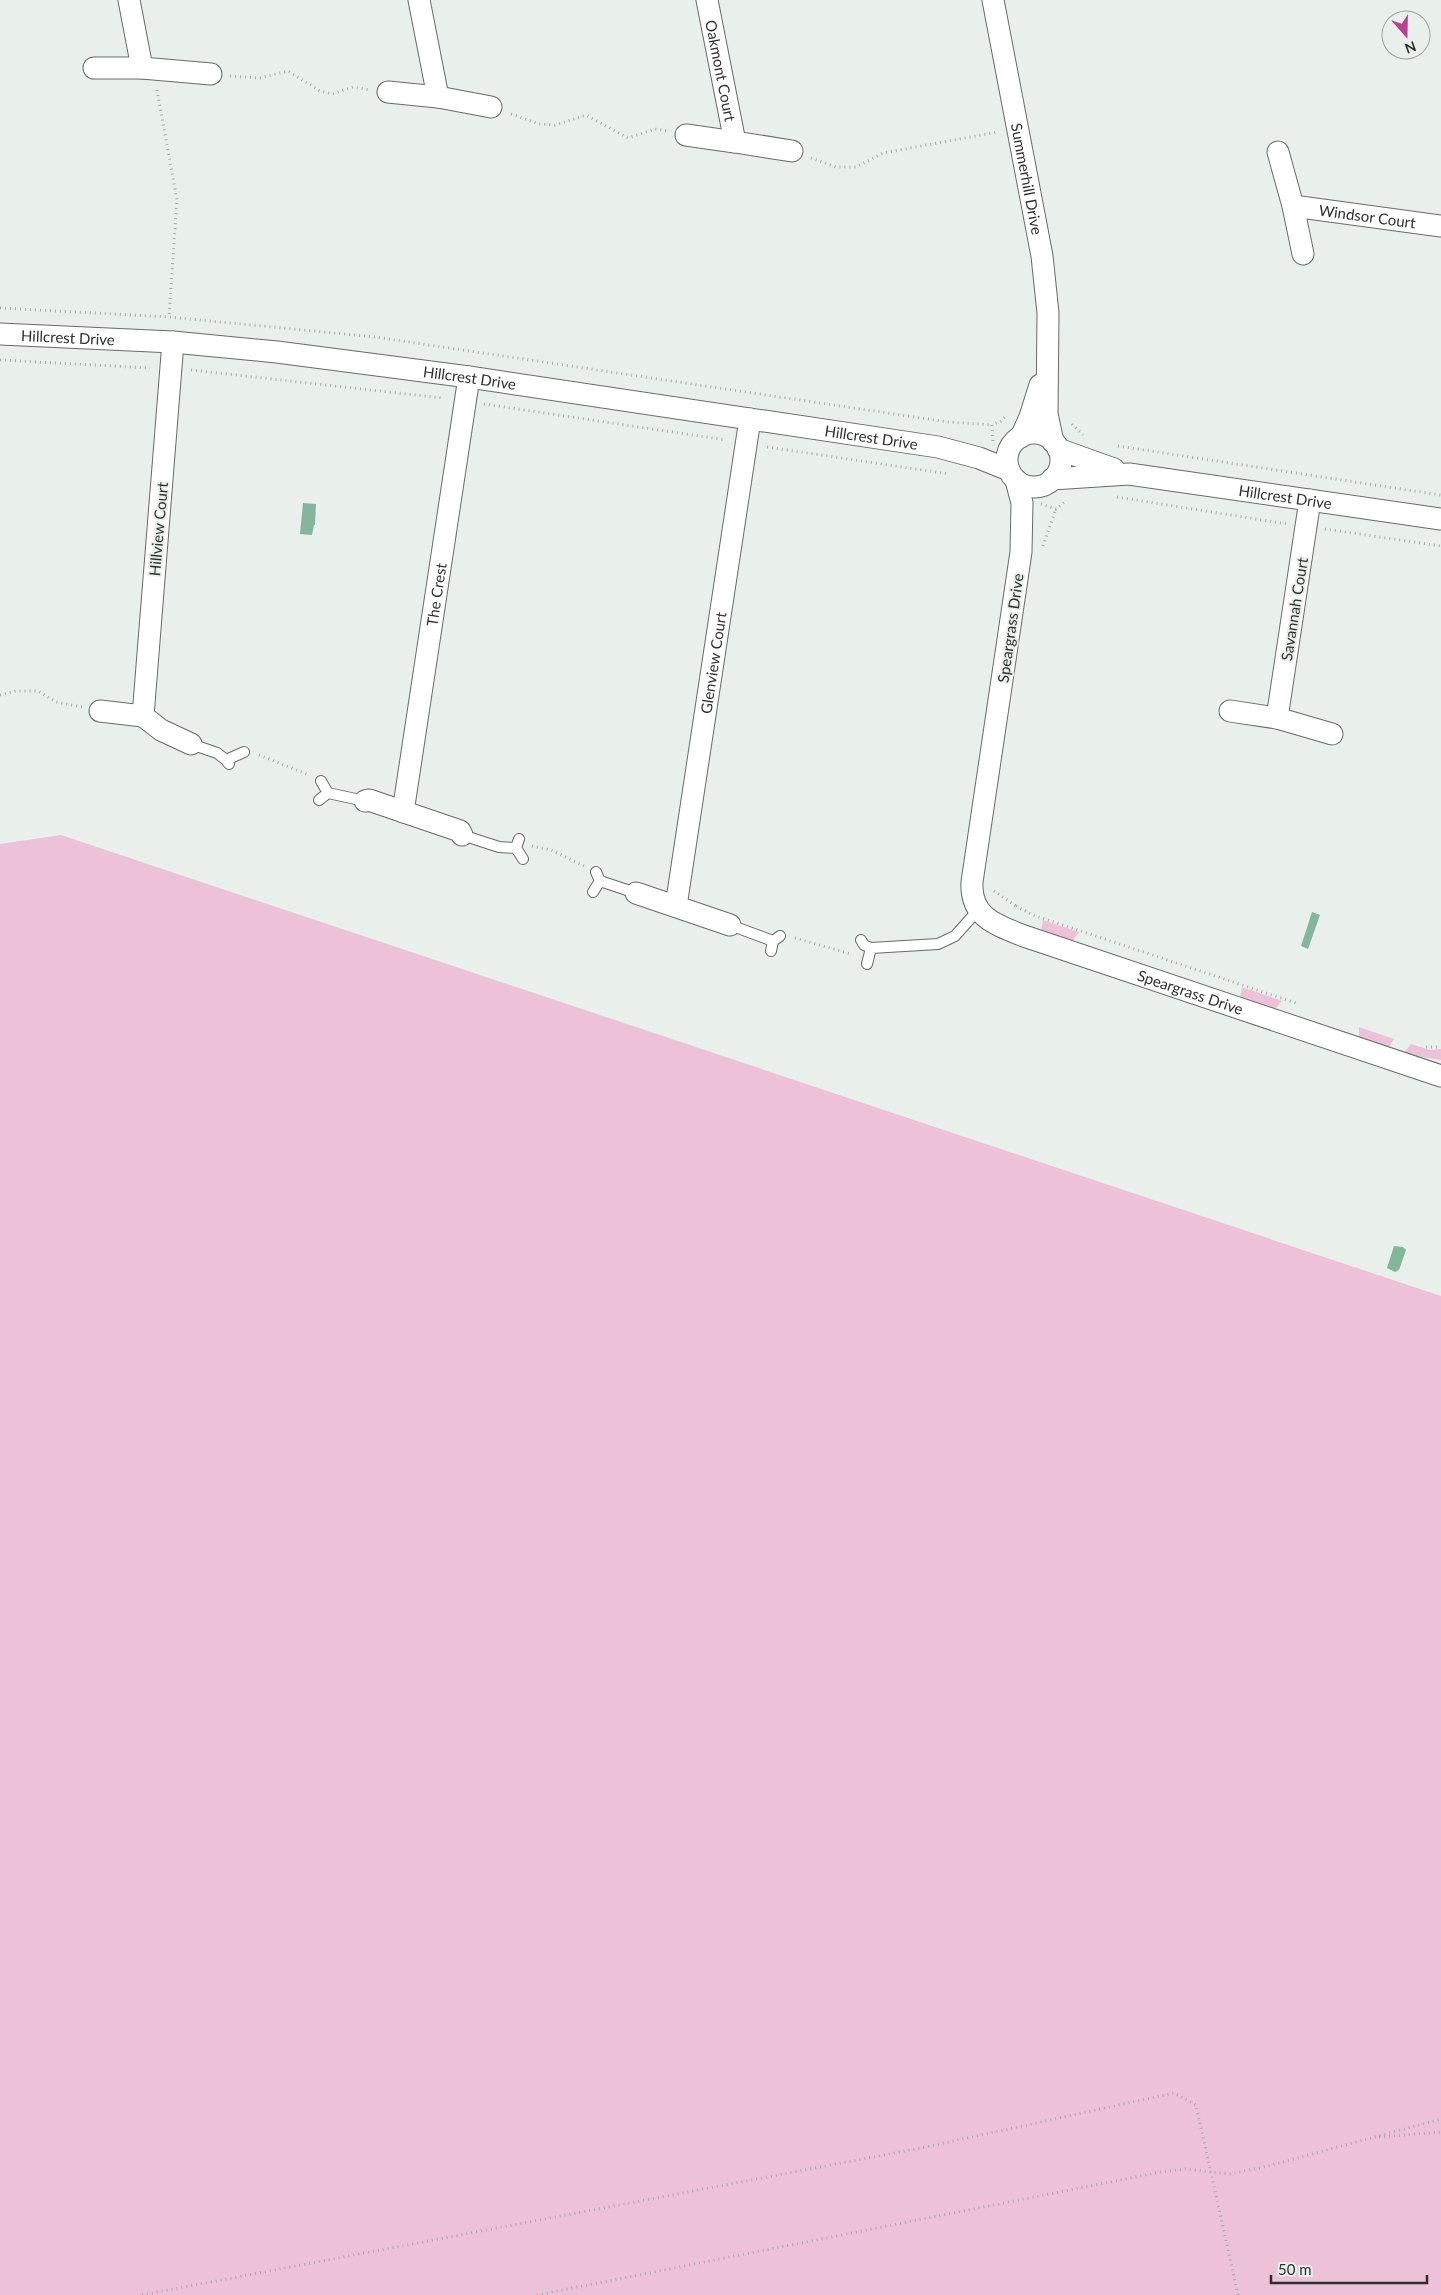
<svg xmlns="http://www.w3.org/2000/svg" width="1441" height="2295" viewBox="0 0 1441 2295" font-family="Lato,sans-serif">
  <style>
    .green { fill: #edc2d9 }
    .water { fill: #84b69b }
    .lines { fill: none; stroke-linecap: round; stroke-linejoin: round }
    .service-casing { stroke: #666b68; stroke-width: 12 }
    .minor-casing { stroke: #666b68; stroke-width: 23 }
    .path { stroke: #a5aba8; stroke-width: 3; stroke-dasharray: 1 4; stroke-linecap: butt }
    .service { stroke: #fff; stroke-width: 10 }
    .minor { stroke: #fff; stroke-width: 21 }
    .labels { text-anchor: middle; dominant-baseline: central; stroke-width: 4; stroke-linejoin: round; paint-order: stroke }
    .street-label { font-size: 15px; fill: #2d2f2e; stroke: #e9f0ec }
  </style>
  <rect width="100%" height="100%" fill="#e9f0ec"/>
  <path class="green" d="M 61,835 L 1441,1296 L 1441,2295 L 0,2295 L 0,844 Z
    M 1043,920 L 1079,932 L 1072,942 L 1041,931 Z
    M 1242,987 L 1282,1001 L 1274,1010 L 1240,999 Z
    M 1359,1027 L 1394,1039 L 1388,1049 L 1359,1039 Z
    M 1411,1044 L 1430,1050 L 1441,1049 L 1441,1060 L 1403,1054 Z"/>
  <path class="water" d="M 303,503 L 316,504 L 315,525 L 314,525 L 312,535 L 300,534 Z
    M 1312,912 L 1320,915 L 1308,949 L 1301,946 Z
    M 1394,1246 L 1403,1247 L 1406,1250 L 1399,1270 L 1395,1272 L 1387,1268 Z"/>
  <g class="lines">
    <g class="service-casing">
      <path id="service" d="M 191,744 L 217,753 L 226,760
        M 229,764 L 226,760 L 244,752
        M 328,793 L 365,801
        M 319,800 L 328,793 L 321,781
        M 462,835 L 499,847 L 516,848
        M 519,839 L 516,848 L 523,859
        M 600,881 L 636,893
        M 593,892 L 600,881 L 596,872
        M 730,925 L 773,941
        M 861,940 L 864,945 L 871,948 L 938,944 L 955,936 L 978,910
        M 771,951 L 773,941 L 780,936
        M 867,964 L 871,948"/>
    </g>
    <g class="minor-casing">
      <g id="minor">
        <path d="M 129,0 L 142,68 L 211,74"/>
        <path d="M 419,0 L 438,97 L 491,107"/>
        <path id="s1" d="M 707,0 L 735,142 L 792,151"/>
        <path id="s2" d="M 993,0 L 1042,256 L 1048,313 L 1047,414 L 1053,442"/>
        <path d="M 94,68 L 142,68"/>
        <path d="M 388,92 L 438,97"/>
        <path d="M 686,135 L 735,142"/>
        <path d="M 1278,152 L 1293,206 L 1303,254"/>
        <path id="s3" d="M 1293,206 L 1441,226"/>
        <path id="s4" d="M 0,334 L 173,342 L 277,352 L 469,377 L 938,447 L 979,458 L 1009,470"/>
        <path d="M 173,342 L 143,716 L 161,730 L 191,744"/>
        <circle cx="1034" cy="460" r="27"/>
        <path d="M 1021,437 L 1030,417 L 1040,385"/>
        <path d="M 1058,449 L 1114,469"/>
        <path id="s5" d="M 1052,479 L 1129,474 L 1441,519"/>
        <path id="s6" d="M 1016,480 L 1022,503 L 1021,552 L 972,882 C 970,917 996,925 1024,936 L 1441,1076"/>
        <path d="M 1310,500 L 1277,718 L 1332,734"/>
        <path d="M 100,711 L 143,716"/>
        <path d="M 1230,711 L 1277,718"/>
        <path d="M 365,801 L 369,800 L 460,831 L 462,835"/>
        <path id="s7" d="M 403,812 L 469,377"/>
        <path d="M 636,893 L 730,925"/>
        <path id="s8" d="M 676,906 L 750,419"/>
      </g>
    </g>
    <path class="path" d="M 230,76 L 260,78 L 288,71 L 320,91 L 332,94 L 353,87 L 370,90
      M 157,90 L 177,200 L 169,317 L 375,337 L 948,422 L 992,425
      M 511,114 L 539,124 L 555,125 L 586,115 L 628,138 L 655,129 L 668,131
      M 811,158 L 836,167 L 856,167 L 883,153 L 998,132
      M 0,308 L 169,317
      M 0,360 L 150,368
      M 191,370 L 443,398
      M 484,404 L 726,440
      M 1072,424 L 1083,435
      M 993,441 L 992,425 L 1001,421 L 1006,416
      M 1118,446 L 1441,495
      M 767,447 L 949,474
      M 1117,497 L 1287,524
      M 1041,504 L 1056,509 L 1067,500
      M 1325,529 L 1441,546
      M 1043,546 L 1056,509
      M 0,695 L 16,691 L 38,691 L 56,702 L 82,707
      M 259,755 L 309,775
      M 532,846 L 551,850 L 584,866
      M 994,891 L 1016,906 L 1016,907
      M 1016,906 L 1033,915 L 1299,1004
      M 795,938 L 851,954
      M 1426,1047 L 1441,1047
      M 1379,2137 L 1441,2132
      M 142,2295 L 921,2148 L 1174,2093 L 1196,2105 L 1238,2295
      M 537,2295 L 1161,2172 L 1185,2169 L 1230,2174 L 1268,2166 L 1441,2119"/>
    <use href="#service" class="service"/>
    <use href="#minor" class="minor"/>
  </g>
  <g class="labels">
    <g class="street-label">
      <text stroke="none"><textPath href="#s1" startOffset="72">Oakmont Court</textPath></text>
      <text stroke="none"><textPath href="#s2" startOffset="182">Summerhill Drive</textPath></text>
      <text stroke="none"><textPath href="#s3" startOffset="75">Windsor Court</textPath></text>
      <text stroke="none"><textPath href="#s4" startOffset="68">Hillcrest Drive</textPath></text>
      <text stroke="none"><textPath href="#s4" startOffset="472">Hillcrest Drive</textPath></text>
      <text stroke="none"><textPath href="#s4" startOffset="878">Hillcrest Drive</textPath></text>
      <text stroke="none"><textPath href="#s5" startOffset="235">Hillcrest Drive</textPath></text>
      <text transform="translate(158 529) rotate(-85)">Hillview Court</text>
      <text stroke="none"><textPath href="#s7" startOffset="220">The Crest</textPath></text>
      <text transform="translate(1294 609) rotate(-81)">Savannah Court</text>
      <text transform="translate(1010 628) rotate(-82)">Speargrass Drive</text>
      <text stroke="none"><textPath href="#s8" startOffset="246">Glenview Court</textPath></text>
      <text stroke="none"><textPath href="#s6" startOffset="664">Speargrass Drive</textPath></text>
    </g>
  </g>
  <g transform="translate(1406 35) rotate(160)"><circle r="24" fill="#e9f0ec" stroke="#9ea3a0"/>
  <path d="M0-4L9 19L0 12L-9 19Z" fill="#bc3f8f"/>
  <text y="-8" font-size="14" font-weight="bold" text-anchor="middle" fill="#2d2f2e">N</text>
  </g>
  <path d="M1271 2275v8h156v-8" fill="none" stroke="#2d2f2e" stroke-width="2.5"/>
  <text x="1278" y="2275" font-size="15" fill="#2d2f2e" stroke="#e9f0ec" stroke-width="4" paint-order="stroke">50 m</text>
</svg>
